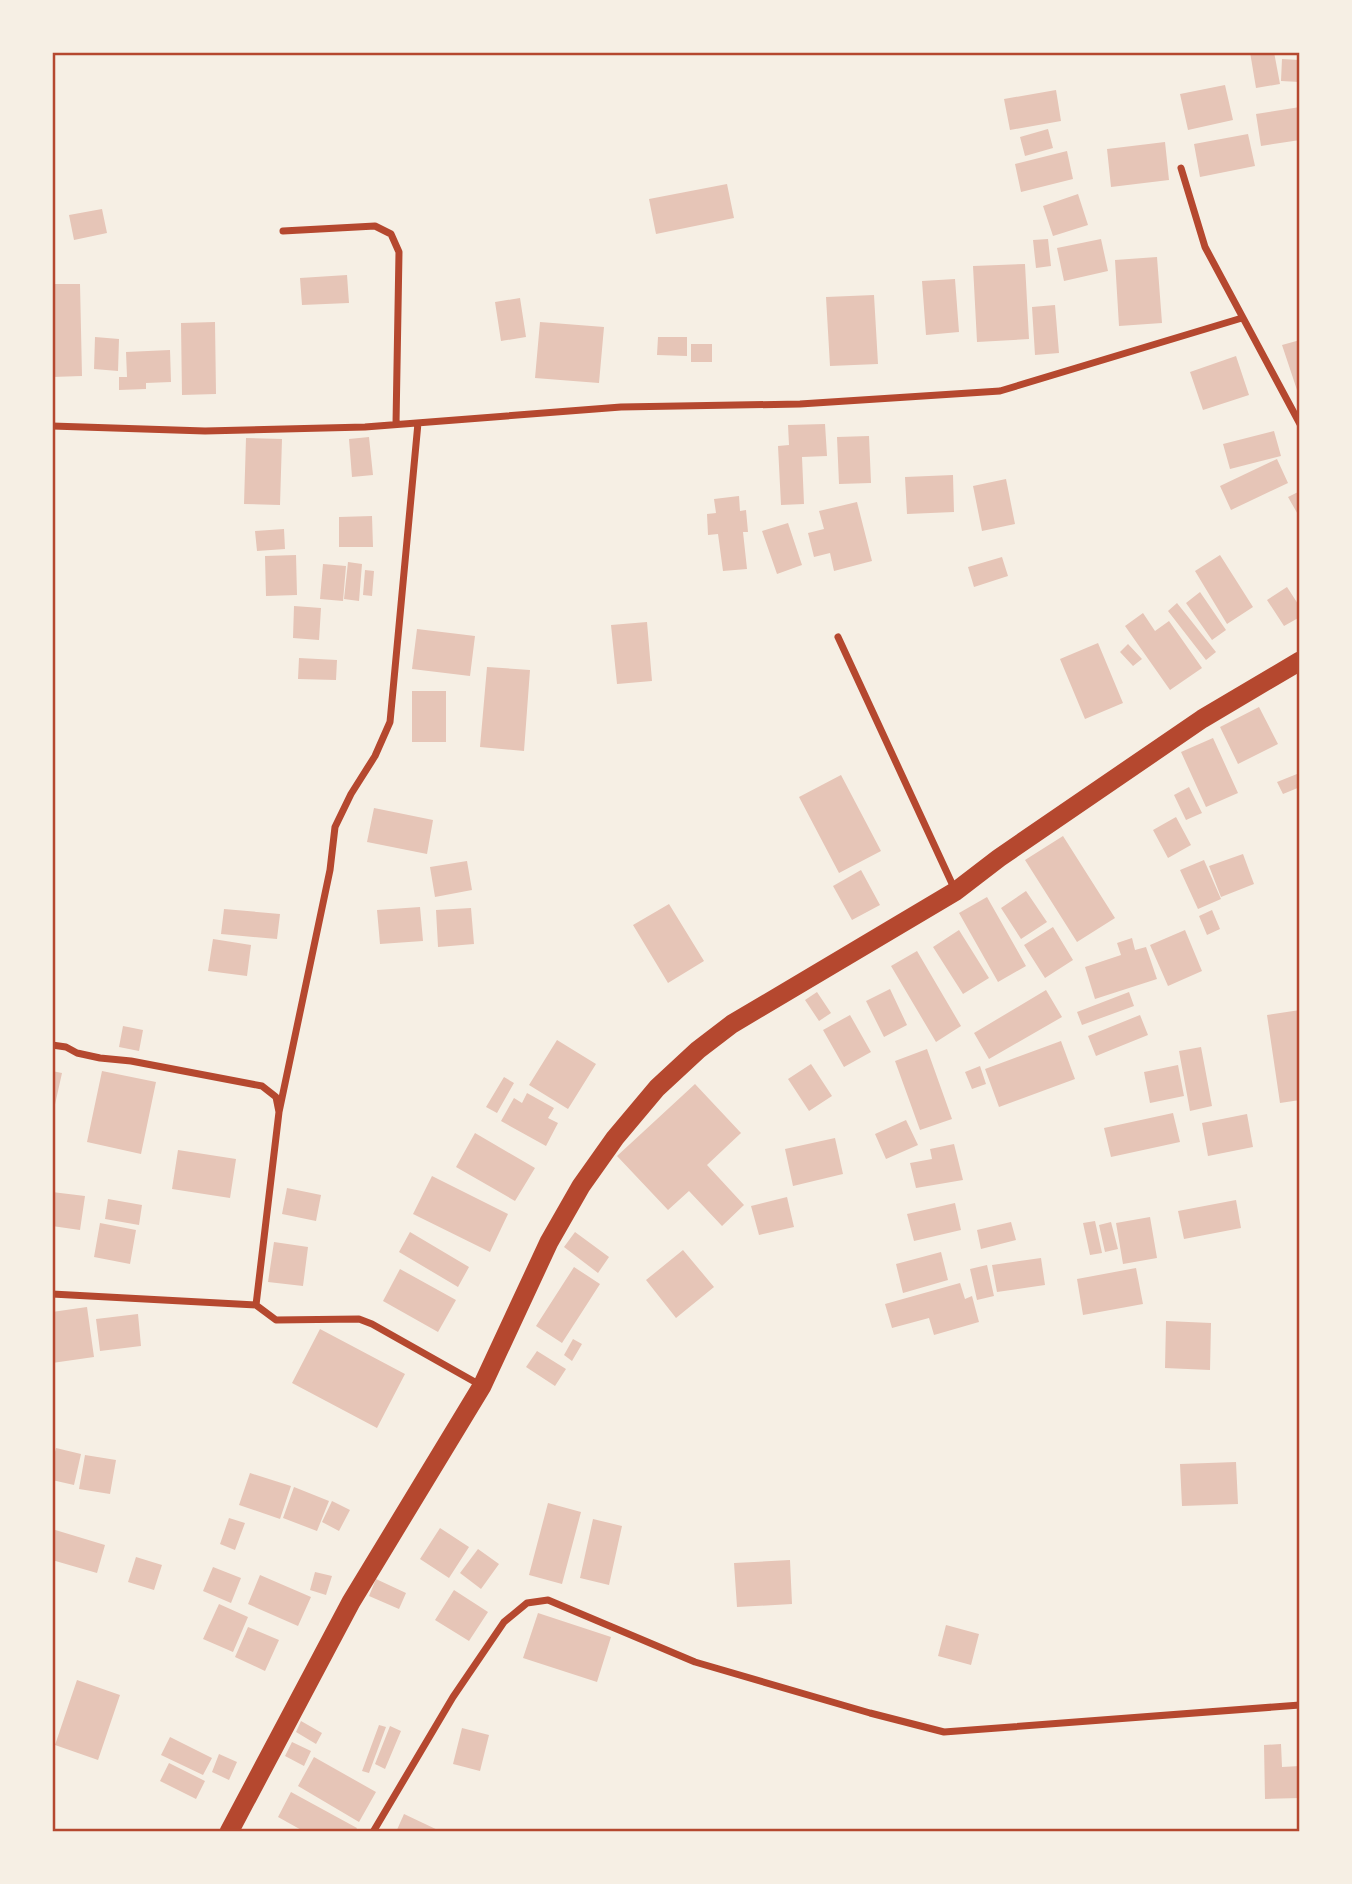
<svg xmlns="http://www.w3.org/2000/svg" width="1352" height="1884" viewBox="0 0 1352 1884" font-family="'Space Grotesk',sans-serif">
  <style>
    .building { fill: #e6c5b7 }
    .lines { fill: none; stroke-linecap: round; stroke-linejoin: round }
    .minor { stroke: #b5482f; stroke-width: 7 }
    .trunk { stroke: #b5482f; stroke-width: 19 }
    .neatline { fill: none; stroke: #b5482f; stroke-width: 2.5 }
  </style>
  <rect width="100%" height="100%" fill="#f6efe4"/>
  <path class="building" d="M 1250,52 L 1274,52 L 1280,84 L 1256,88 Z
    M 1282,59 L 1300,60 L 1300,82 L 1281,81 Z
    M 1225,85 L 1233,120 L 1188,130 L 1180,94 Z
    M 1056,90 L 1061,121 L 1010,130 L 1004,99 Z
    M 1300,107 L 1300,140 L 1261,146 L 1256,114 Z
    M 1048,129 L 1053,148 L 1025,156 L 1020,137 Z
    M 1248,134 L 1255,166 L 1200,177 L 1194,144 Z
    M 1165,142 L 1169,180 L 1111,187 L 1107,149 Z
    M 1067,151 L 1073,179 L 1021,192 L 1015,164 Z
    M 727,184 L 734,218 L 656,234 L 649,199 Z
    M 1078,194 L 1088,225 L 1053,236 L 1043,206 Z
    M 102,209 L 107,233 L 74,240 L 69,215 Z
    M 1048,239 L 1051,266 L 1036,268 L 1033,240 Z
    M 1101,239 L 1108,271 L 1064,281 L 1057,248 Z
    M 1157,257 L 1162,323 L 1119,326 L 1115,260 Z
    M 1025,264 L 1029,339 L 977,342 L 973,266 Z
    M 347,275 L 349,303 L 302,305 L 300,278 Z
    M 955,279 L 959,332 L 926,335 L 922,281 Z
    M 52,284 L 80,284 L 82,376 L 52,377 Z
    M 874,295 L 878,364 L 830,366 L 826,297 Z
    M 520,298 L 526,337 L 501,341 L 495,302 Z
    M 1055,305 L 1059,353 L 1035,355 L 1032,307 Z
    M 215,322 L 216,394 L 182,395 L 181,323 Z
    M 540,322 L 604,327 L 599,383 L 535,378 Z
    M 95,337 L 119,339 L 118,371 L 94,369 Z
    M 658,337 L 687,337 L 687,356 L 657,355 Z
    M 1300,340 L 1300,396 L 1299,396 L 1282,345 Z
    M 691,344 L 712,344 L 712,362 L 691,362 Z
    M 170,350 L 171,382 L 146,383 L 146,389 L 119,390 L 119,377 L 127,377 L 126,352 Z
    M 1236,356 L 1249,395 L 1203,410 L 1190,372 Z
    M 825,424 L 827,456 L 802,457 L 804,504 L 781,505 L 778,446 L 789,445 L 788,425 Z
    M 1274,431 L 1281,456 L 1230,469 L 1223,444 Z
    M 869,436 L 871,483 L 839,484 L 837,437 Z
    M 369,437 L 373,475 L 352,477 L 349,439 Z
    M 246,438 L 282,439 L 280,505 L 244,504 Z
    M 1277,459 L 1288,483 L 1231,510 L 1220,486 Z
    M 953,475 L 954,512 L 907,514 L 905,477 Z
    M 1006,479 L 1015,524 L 982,531 L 973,486 Z
    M 1300,491 L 1300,518 L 1288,497 Z
    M 739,496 L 740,511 L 746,510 L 748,532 L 743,532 L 747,569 L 723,571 L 718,534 L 708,535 L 707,514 L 716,513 L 714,499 Z
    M 857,502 L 872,561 L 834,571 L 830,553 L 814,557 L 808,533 L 824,529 L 819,511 Z
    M 372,516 L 373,547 L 339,547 L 339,517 Z
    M 788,523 L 802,565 L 777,574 L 762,531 Z
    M 284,529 L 285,549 L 257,551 L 255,531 Z
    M 296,555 L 297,595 L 266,596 L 265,556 Z
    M 1220,555 L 1253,607 L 1227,624 L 1195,571 Z
    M 1002,557 L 1008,576 L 974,587 L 968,567 Z
    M 348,562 L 362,564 L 359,601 L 344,599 Z
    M 323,564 L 346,566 L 343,601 L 320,599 Z
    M 365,570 L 374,571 L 372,596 L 363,595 Z
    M 1287,587 L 1300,607 L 1300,617 L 1284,626 L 1267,600 Z
    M 1200,592 L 1226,630 L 1212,640 L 1186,603 Z
    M 1177,603 L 1216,652 L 1206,660 L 1168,611 Z
    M 294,606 L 321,608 L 319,640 L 293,638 Z
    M 1143,613 L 1155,631 L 1169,621 L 1202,668 L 1170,690 L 1125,626 Z
    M 647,622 L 652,681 L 617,684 L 611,625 Z
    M 417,629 L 475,636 L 470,676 L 412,669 Z
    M 1098,643 L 1123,703 L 1085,719 L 1060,659 Z
    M 1128,644 L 1142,659 L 1133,666 L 1120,652 Z
    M 299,658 L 337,660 L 336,680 L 298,679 Z
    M 487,667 L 530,670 L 524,751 L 480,747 Z
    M 412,691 L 446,691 L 446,742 L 412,742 Z
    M 1259,707 L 1278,744 L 1238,764 L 1220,727 Z
    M 1213,738 L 1238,793 L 1206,807 L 1181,752 Z
    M 1297,774 L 1300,787 L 1283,794 L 1277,782 Z
    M 841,775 L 881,851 L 839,873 L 799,797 Z
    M 1189,787 L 1202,813 L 1186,820 L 1174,795 Z
    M 374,808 L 433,820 L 427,854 L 367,842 Z
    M 1176,817 L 1191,845 L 1168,858 L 1153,830 Z
    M 1063,836 L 1115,918 L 1077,942 L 1025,860 Z
    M 1243,854 L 1254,884 L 1221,897 L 1209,866 Z
    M 1204,860 L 1221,899 L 1198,909 L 1180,870 Z
    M 467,861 L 472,890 L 435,897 L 430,867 Z
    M 861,870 L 880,905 L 852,920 L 833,886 Z
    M 1026,891 L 1047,922 L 1021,939 L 1001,908 Z
    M 987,897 L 1026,966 L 998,982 L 959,913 Z
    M 669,904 L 704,961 L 668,983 L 633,925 Z
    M 420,907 L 423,941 L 380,944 L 377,910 Z
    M 471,908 L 474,944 L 438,947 L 436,910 Z
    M 224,909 L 280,914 L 277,939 L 221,934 Z
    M 1212,910 L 1220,929 L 1207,935 L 1199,916 Z
    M 1053,927 L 1073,960 L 1045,978 L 1024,945 Z
    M 959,930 L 989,978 L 963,994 L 933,947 Z
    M 1185,930 L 1202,971 L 1168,986 L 1150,945 Z
    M 1132,938 L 1135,950 L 1146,947 L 1157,979 L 1095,999 L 1085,967 L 1121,955 L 1117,943 Z
    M 213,939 L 251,945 L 247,976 L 208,971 Z
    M 917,951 L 961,1026 L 936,1042 L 891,966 Z
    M 890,989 L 907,1025 L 884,1037 L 866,1001 Z
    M 1046,990 L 1062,1017 L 989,1059 L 974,1033 Z
    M 817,992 L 831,1013 L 819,1021 L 805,1000 Z
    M 1129,992 L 1134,1006 L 1082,1025 L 1077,1012 Z
    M 1300,1010 L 1300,1100 L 1280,1103 L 1267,1015 Z
    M 850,1015 L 871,1052 L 844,1067 L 823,1030 Z
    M 1140,1015 L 1148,1035 L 1096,1056 L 1088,1036 Z
    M 123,1026 L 143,1030 L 139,1051 L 119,1047 Z
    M 557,1040 L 596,1064 L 568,1109 L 529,1085 Z
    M 1061,1041 L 1075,1079 L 999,1107 L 985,1069 Z
    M 1201,1047 L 1212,1106 L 1190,1111 L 1179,1051 Z
    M 927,1049 L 952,1119 L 920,1130 L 895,1061 Z
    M 811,1064 L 832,1096 L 809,1111 L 788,1079 Z
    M 1178,1065 L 1184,1096 L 1150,1103 L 1144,1072 Z
    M 980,1066 L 986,1084 L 972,1089 L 965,1072 Z
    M 52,1071 L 62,1073 L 54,1109 L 52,1109 Z
    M 102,1071 L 156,1082 L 141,1154 L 87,1142 Z
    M 504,1077 L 514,1083 L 497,1113 L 486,1107 Z
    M 695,1084 L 741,1133 L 707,1165 L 744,1205 L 722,1226 L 689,1191 L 668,1210 L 617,1156 Z
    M 527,1093 L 554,1108 L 548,1118 L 558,1123 L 546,1146 L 501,1121 L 514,1098 L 522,1103 Z
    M 1173,1113 L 1180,1142 L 1111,1157 L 1104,1128 Z
    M 1247,1114 L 1253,1147 L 1208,1156 L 1202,1123 Z
    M 906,1120 L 918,1145 L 886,1159 L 875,1134 Z
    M 475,1133 L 535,1168 L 515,1201 L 456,1167 Z
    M 835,1138 L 843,1174 L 793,1186 L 785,1149 Z
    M 954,1144 L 963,1180 L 916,1188 L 910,1163 L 932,1159 L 930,1149 Z
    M 178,1150 L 236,1159 L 230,1198 L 172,1189 Z
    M 432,1176 L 508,1214 L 490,1252 L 413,1214 Z
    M 287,1188 L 321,1195 L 316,1221 L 282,1214 Z
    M 52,1192 L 85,1196 L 80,1230 L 52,1226 Z
    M 787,1197 L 794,1227 L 759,1235 L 751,1206 Z
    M 108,1199 L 142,1205 L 139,1225 L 105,1219 Z
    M 1236,1200 L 1241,1228 L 1184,1239 L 1178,1211 Z
    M 955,1203 L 961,1230 L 914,1241 L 907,1214 Z
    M 1150,1217 L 1157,1258 L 1123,1264 L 1116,1223 Z
    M 1095,1221 L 1102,1253 L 1090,1255 L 1083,1223 Z
    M 1011,1222 L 1016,1240 L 981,1249 L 977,1230 Z
    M 1111,1222 L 1118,1249 L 1105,1252 L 1099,1225 Z
    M 100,1223 L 136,1230 L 130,1264 L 94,1257 Z
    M 410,1232 L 469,1267 L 458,1287 L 399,1252 Z
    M 575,1232 L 609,1257 L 598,1273 L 564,1247 Z
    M 274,1242 L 308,1247 L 303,1286 L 268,1282 Z
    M 683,1250 L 714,1287 L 676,1318 L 646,1280 Z
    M 941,1252 L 948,1280 L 903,1293 L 896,1264 Z
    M 1041,1258 L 1045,1285 L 997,1292 L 992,1265 Z
    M 987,1265 L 994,1296 L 977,1300 L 970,1269 Z
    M 574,1267 L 600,1284 L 562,1343 L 536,1326 Z
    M 1136,1268 L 1143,1304 L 1083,1315 L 1077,1279 Z
    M 400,1269 L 456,1300 L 438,1332 L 383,1301 Z
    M 960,1283 L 965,1299 L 972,1296 L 979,1322 L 934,1335 L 929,1318 L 892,1328 L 885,1304 Z
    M 87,1307 L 94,1357 L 52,1363 L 52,1312 Z
    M 138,1314 L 141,1346 L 100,1351 L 96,1319 Z
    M 1166,1321 L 1211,1323 L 1210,1370 L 1165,1368 Z
    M 320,1329 L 405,1374 L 377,1428 L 292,1383 Z
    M 573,1339 L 582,1344 L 572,1361 L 564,1355 Z
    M 537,1351 L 566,1369 L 555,1386 L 526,1367 Z
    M 56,1448 L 81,1454 L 74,1485 L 52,1480 L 52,1463 Z
    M 85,1455 L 116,1460 L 110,1494 L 79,1489 Z
    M 1236,1462 L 1238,1504 L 1182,1506 L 1180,1464 Z
    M 250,1473 L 291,1486 L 280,1519 L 239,1505 Z
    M 294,1487 L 329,1501 L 317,1531 L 283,1518 Z
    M 332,1501 L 350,1510 L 339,1531 L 322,1522 Z
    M 548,1503 L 581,1512 L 562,1584 L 529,1575 Z
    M 229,1518 L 245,1523 L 235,1550 L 220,1544 Z
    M 593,1519 L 622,1526 L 609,1585 L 580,1578 Z
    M 440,1528 L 469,1547 L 449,1578 L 420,1559 Z
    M 52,1529 L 105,1545 L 97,1573 L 52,1560 Z
    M 478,1549 L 499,1564 L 481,1589 L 460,1573 Z
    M 136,1557 L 162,1565 L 154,1590 L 128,1582 Z
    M 790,1560 L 792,1604 L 737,1607 L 734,1563 Z
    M 213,1567 L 241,1578 L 231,1603 L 203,1591 Z
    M 315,1572 L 332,1576 L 326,1595 L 310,1590 Z
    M 260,1575 L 311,1597 L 298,1626 L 248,1604 Z
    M 376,1579 L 406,1593 L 399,1609 L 369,1596 Z
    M 454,1590 L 488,1612 L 469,1641 L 435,1620 Z
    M 219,1604 L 248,1617 L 233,1652 L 203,1639 Z
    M 538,1613 L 611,1637 L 597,1682 L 523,1658 Z
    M 946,1625 L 979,1634 L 971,1665 L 938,1656 Z
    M 248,1627 L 279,1640 L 265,1671 L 235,1657 Z
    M 77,1680 L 120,1695 L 98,1760 L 55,1745 Z
    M 301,1721 L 322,1733 L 316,1744 L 296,1732 Z
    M 379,1725 L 386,1727 L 369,1773 L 362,1771 Z
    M 390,1726 L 401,1731 L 385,1769 L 375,1764 Z
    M 462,1728 L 489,1735 L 480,1771 L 453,1764 Z
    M 170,1737 L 212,1758 L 203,1775 L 161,1755 Z
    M 292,1742 L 311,1751 L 304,1766 L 285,1756 Z
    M 1281,1744 L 1282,1767 L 1300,1766 L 1300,1798 L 1265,1799 L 1264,1745 Z
    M 219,1754 L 237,1762 L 229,1780 L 212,1772 Z
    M 314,1757 L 376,1792 L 359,1822 L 298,1786 Z
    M 169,1763 L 205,1781 L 196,1799 L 160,1781 Z
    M 291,1792 L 357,1828 L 355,1832 L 305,1832 L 278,1817 Z
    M 404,1814 L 442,1832 L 396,1832 Z"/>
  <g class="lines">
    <path class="minor" d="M 1181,168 L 1205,247 L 1300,424
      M 283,231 L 375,226 L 391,234 L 399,252 L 396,424
      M 52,426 L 205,431 L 365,427 L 621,407 L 800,404 L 1000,391 L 1242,318
      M 838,637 L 955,890
      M 52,1045 L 66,1047 L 77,1053 L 100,1058 L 131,1061 L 262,1086 L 276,1097 L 279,1112 L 256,1305 L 276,1320 L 359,1319 L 372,1324 L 482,1386
      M 279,1112 L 330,870 L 335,827 L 351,794 L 375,756 L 390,722 L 418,423
      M 52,1294 L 256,1305
      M 373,1832 L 453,1697 L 504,1622 L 527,1603 L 548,1600 L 695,1662 L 870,1713 L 944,1732 L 1300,1705"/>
    <path class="trunk" d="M 229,1832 L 351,1602 L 482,1386 L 549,1242 L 581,1186 L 615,1138 L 657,1088 L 698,1050 L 732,1024 L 956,891 L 999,858 L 1202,719 L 1300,661"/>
  </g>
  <rect width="1352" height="1884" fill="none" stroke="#f6efe4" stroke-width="108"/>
  <rect x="54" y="54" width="1244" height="1776" class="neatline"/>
</svg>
